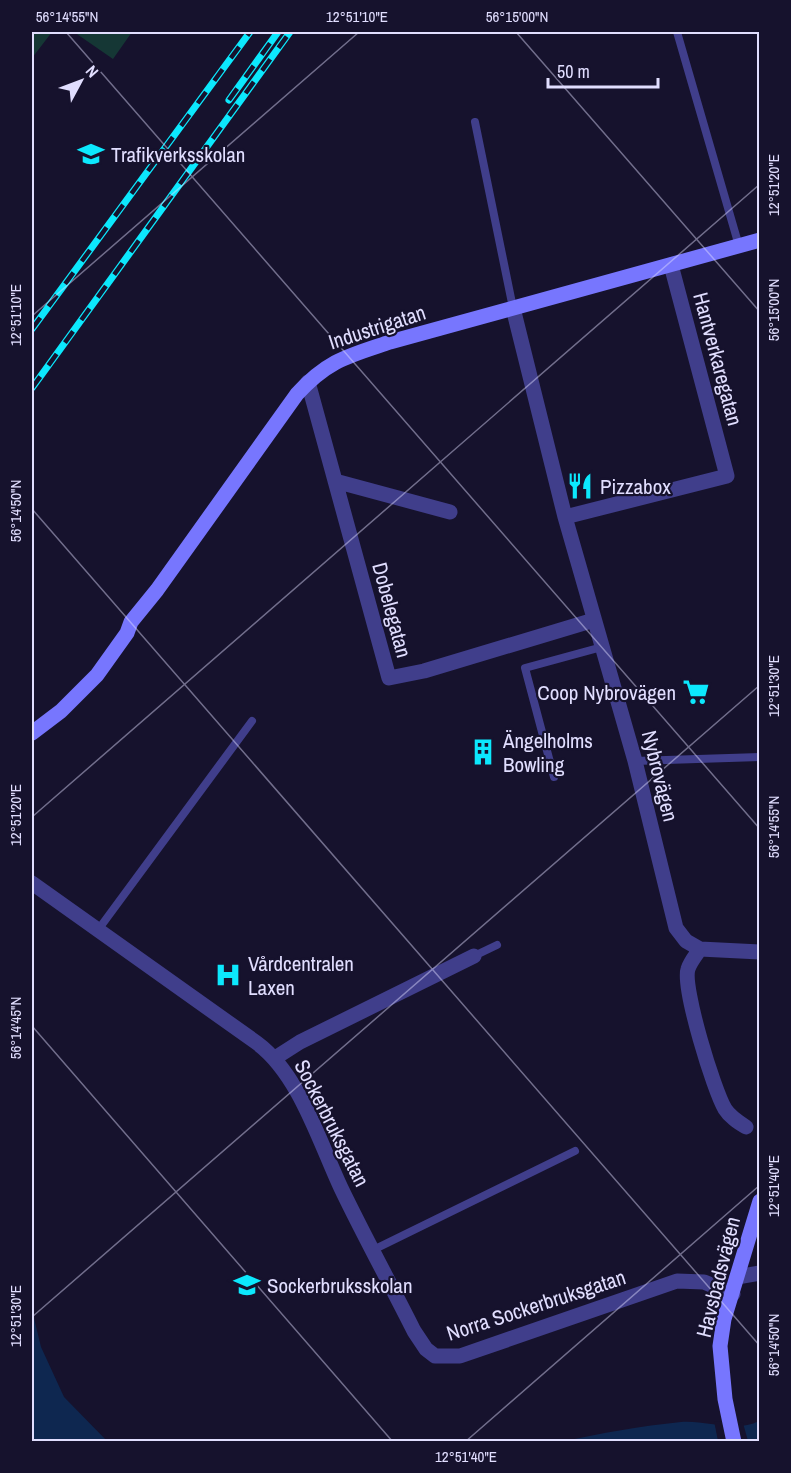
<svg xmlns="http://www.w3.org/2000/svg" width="791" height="1473" viewBox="0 0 791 1473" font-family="'Archivo Narrow',sans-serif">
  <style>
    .green { fill: #153735 }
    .water { fill: #0e2750 }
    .pier { fill: #16122d }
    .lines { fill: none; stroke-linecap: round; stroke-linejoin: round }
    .lane { stroke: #403e8b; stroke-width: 8 }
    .street { stroke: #403e8b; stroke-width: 15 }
    .secondary { stroke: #7776fe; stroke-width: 15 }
    .rail-casing { stroke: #0ce8fd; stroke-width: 7 }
    .rail { stroke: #16122d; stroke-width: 4.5; stroke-dasharray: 14; stroke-linecap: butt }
    .ticks { fill: none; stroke: #e1deff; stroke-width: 1.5; stroke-opacity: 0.45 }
    .labels { text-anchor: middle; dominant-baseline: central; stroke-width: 4.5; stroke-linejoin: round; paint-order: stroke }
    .poi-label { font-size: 21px; fill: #e1deff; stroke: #16122d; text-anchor: start }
    .street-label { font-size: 21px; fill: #e1deff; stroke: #16122d }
    .neatline { fill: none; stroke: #e1deff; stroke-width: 2 }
    .ticks-label { font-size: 15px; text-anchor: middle; fill: #e1deff }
  </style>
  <rect width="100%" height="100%" fill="#16122d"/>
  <path class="green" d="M 32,32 L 52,32 L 32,58 Z
    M 74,32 L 132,32 L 113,59 Z"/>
  <path class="water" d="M 32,1310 L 41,1347 L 64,1397 L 107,1441 L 32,1441 Z
    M 759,1421 L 759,1441 L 561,1442 C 601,1433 641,1426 681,1422 C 707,1420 736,1433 759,1421 Z"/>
  <path class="pier" d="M 714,1421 L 743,1423 L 748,1441 L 718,1441 Z"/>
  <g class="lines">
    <path class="lane" d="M 677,32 L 739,246
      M 475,122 L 513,308
      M 635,761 L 760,757
      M 554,777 L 525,668 L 602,647
      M 98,930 L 252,721
      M 474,956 L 497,945
      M 373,1250 L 575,1151"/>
    <path class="street" d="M 513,308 L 565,517 L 635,761 L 676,928 L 686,941 L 700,949 L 760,952
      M 308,382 L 389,678 L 424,671 L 594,620
      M 335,481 L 450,512
      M 565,517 L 727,476 L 671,265
      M 32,883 L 257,1043 C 299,1074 319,1141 341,1188 C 364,1236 390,1283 414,1331 L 426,1349 L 435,1356 L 460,1356 L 677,1281 L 704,1282 L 733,1294
      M 700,949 C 696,955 690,962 688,969 C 682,987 714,1091 725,1109 C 730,1117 738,1122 746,1127
      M 275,1058 L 300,1042 L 474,956
      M 737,1277 L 760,1273"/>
    <path class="secondary" d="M 32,733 L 61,711 L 97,675 L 127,633 L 131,622 L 157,590 L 297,394 C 328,360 348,356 390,342 L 760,240
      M 734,1442 L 725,1399 L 720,1346 L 724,1319 L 760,1201"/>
    <g class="rail-casing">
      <path id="rail" d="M 229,100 L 278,32
        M 32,329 L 250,32
        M 32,388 L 290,32"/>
    </g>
    <use href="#rail" class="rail"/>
  </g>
  <path class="ticks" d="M 66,32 L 760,829M 516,32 L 760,312M 32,316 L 359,32M 32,509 L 760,1346M 32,817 L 760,184M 32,1026 L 393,1442M 32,1317 L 760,685M 465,1442 L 760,1185"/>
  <defs>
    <g id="university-bare" transform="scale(2.07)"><path d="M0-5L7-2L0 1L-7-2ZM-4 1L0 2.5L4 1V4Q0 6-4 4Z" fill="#0ce8fd" stroke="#16122d" stroke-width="2.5" paint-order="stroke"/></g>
    <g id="restaurant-bare" transform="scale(2.07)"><path d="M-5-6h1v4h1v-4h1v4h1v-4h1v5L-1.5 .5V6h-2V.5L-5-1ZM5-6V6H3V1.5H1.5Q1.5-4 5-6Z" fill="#0ce8fd" stroke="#16122d" stroke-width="2.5" paint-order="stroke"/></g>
    <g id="supermarket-bare" transform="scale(2.07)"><path d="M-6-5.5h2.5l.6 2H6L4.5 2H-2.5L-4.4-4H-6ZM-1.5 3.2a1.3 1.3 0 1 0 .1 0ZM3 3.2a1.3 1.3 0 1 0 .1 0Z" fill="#0ce8fd" stroke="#16122d" stroke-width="2.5" paint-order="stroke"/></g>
    <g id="building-bare" transform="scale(2.07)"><path d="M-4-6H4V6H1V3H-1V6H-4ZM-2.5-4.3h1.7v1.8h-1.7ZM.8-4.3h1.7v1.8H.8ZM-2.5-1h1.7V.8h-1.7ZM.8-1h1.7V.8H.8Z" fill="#0ce8fd" stroke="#16122d" stroke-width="2.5" paint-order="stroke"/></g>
    <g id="hospital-bare" transform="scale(2.07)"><path d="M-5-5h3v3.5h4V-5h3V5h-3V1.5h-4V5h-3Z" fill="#0ce8fd" stroke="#16122d" stroke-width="2.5" paint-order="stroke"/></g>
    <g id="school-bare" transform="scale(2.07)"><path d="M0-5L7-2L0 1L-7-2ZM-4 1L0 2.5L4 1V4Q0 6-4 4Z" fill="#0ce8fd" stroke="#16122d" stroke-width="2.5" paint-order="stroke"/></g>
  </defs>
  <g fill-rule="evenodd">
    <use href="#university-bare" x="91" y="154"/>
    <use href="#restaurant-bare" x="580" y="486"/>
    <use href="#supermarket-bare" x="696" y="692"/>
    <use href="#building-bare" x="483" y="752"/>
    <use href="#hospital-bare" x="228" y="975"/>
    <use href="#school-bare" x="247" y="1285"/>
  </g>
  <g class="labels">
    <g class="poi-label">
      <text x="111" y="154">Trafikverksskolan</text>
      <text x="600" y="486">Pizzabox</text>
      <text x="676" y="692" text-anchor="end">Coop Nybrovägen</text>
      <text x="503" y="740">Ängelholms<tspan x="503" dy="24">Bowling</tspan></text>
      <text x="248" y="963">Vårdcentralen<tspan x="248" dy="24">Laxen</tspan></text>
      <text x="267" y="1285">Sockerbruksskolan</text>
    </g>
    <g class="street-label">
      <text transform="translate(377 327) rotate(-18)">Industrigatan</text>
      <text transform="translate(718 359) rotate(75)">Hantverkaregatan</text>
      <text transform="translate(392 610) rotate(75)">Dobelegatan</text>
      <text transform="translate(660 776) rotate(76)">Nybrovägen</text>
      <text transform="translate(332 1123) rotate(63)">Sockerbruksgatan</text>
      <text transform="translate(718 1277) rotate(-76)">Havsbadsvägen</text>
      <text transform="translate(536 1305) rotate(-18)">Norra Sockerbruksgatan</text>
    </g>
  </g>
  <rect width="791" height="1473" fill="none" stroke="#16122d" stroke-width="66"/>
  <g transform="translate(81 81) rotate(49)" stroke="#16122d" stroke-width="4.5" paint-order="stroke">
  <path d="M0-4.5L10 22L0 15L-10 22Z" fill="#e1deff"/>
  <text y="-9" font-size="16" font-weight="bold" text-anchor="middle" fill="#e1deff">N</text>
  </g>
  <path d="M548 78v9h110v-9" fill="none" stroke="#e1deff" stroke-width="3"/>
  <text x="557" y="78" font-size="18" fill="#e1deff" stroke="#16122d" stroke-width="4.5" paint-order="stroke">50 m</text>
  <rect x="33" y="33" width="725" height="1407" class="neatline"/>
  <g class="ticks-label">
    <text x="67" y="22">56°14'55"N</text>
    <text x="357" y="22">12°51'10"E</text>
    <text x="517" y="22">56°15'00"N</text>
    <text transform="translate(774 185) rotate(-90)" y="5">12°51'20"E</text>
    <text transform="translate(774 310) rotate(-90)" y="5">56°15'00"N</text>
    <text transform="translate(16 315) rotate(-90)" y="5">12°51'10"E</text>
    <text transform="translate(16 511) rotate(-90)" y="5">56°14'50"N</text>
    <text transform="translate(774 686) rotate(-90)" y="5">12°51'30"E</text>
    <text transform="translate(16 815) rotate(-90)" y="5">12°51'20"E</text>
    <text transform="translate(774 827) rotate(-90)" y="5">56°14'55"N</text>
    <text transform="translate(16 1028) rotate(-90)" y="5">56°14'45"N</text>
    <text transform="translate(774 1186) rotate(-90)" y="5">12°51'40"E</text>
    <text transform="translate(16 1316) rotate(-90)" y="5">12°51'30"E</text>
    <text transform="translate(774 1345) rotate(-90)" y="5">56°14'50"N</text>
    <text x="466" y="1462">12°51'40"E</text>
  </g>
</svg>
